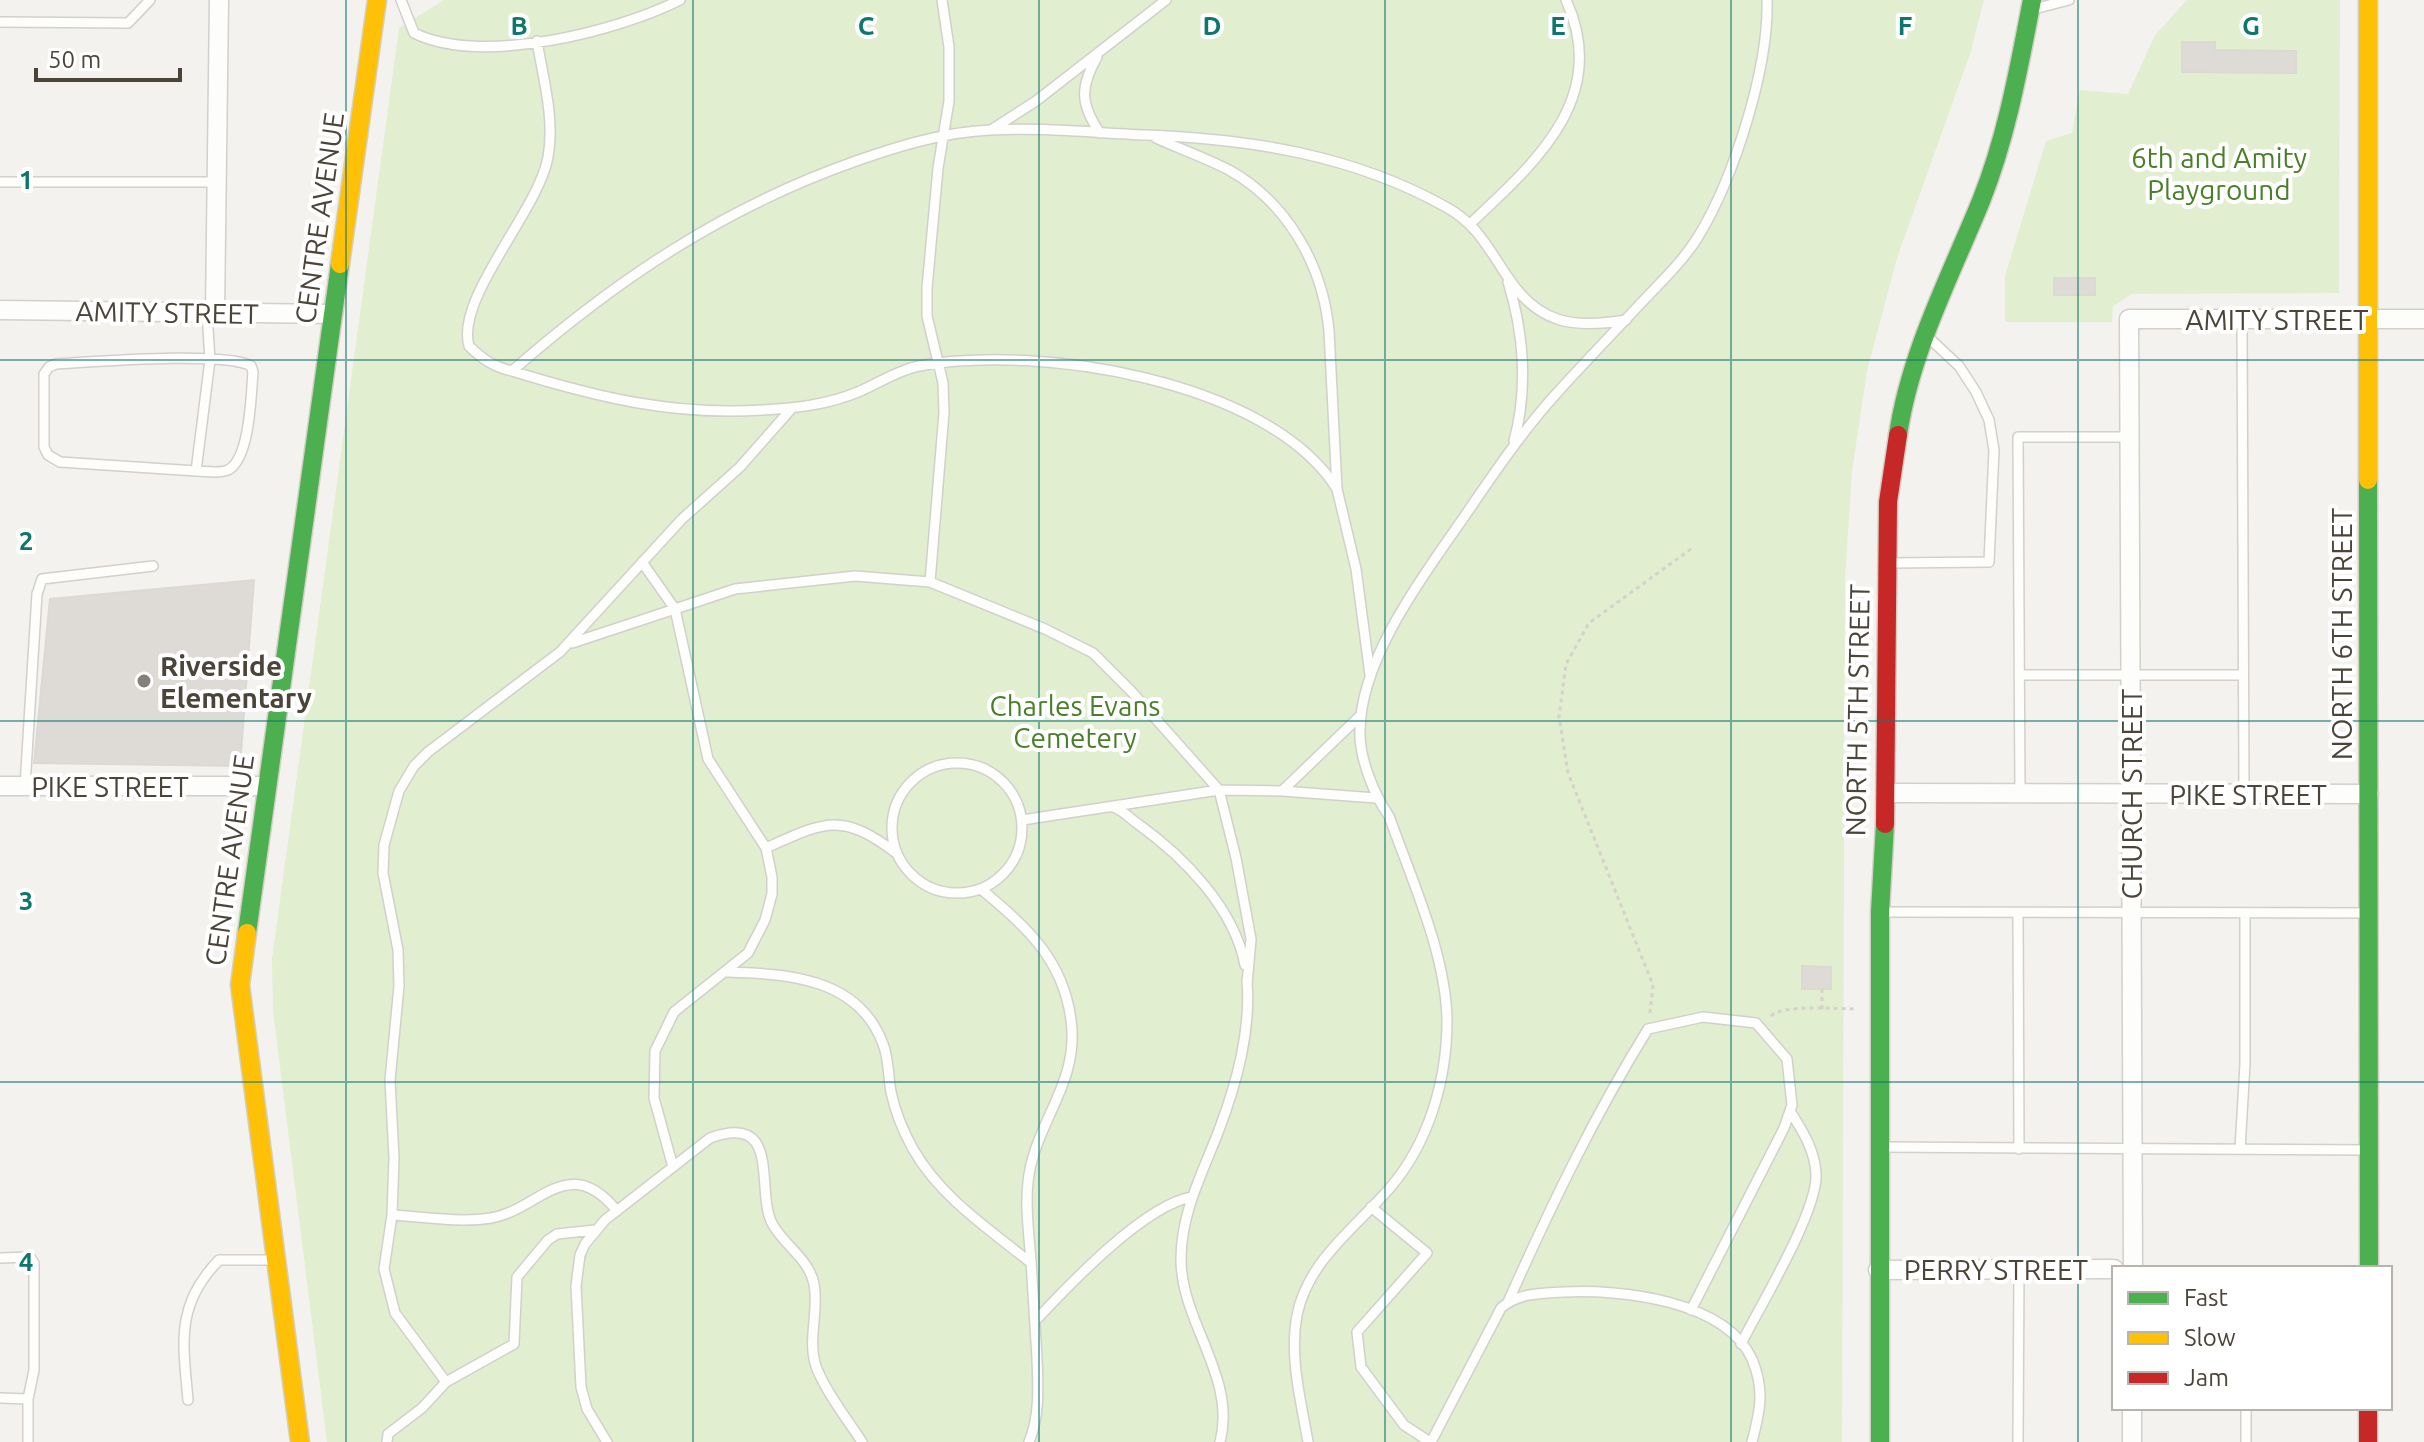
<svg xmlns="http://www.w3.org/2000/svg" width="2424" height="1442" viewBox="0 0 2424 1442" font-family="Ubuntu,sans-serif">
  <style>
    .green { fill: #e1eecf }
    .building { fill: #dedbd6; stroke: #dcd9d4; stroke-width: 2 }
    .lines { fill: none; stroke-linecap: round; stroke-linejoin: round }
    .lane-casing { stroke: #d2d0cb; stroke-width: 12 }
    .street-casing { stroke: #d2d0cb; stroke-width: 21 }
    .fast-casing { stroke: #d3cfc5; stroke-width: 21 }
    .slow-casing { stroke: #d3cfc5; stroke-width: 21 }
    .jam-casing { stroke: #d3cfc5; stroke-width: 21 }
    .path { stroke: #d3d2cc; stroke-width: 3; stroke-dasharray: 4 4; stroke-linecap: butt }
    .lane { stroke: #fdfdfc; stroke-width: 9 }
    .street { stroke: #fdfdfc; stroke-width: 18 }
    .fast { stroke: #4caf50; stroke-width: 18 }
    .slow { stroke: #ffc107; stroke-width: 18 }
    .jam { stroke: #c62828; stroke-width: 18 }
    .grid { fill: none; stroke: #0f766e; stroke-width: 2; stroke-opacity: 0.55 }
    .poi-dot { fill: #868178; stroke: #fff; stroke-width: 3 }
    .labels { text-anchor: middle; dominant-baseline: central; stroke-width: 8; stroke-linejoin: round; paint-order: stroke }
    .park-label { font-size: 28px; fill: #4a7f2a; stroke: #fff }
    .street-label { font-size: 28px; fill: #4b4439; stroke: #fff }
    .poi-label { font-size: 28px; font-weight: bold; fill: #4b4439; stroke: #fff; text-anchor: start }
    .grid-label { font-size: 26px; text-anchor: middle; font-weight: bold; fill: #0f766e; stroke: #fff; stroke-width: 8; stroke-linejoin: round; paint-order: stroke }
  </style>
  <rect width="100%" height="100%" fill="#f4f2ee"/>
  <path class="green" d="M 444,0 L 1984,0 L 1970,54 L 1897,258 L 1867,371 L 1852,471 L 1845,579 L 1842,1442 L 327,1442 L 273,1011 L 272,959 L 399,28 Z
    M 2187,0 L 2340,0 L 2339,293 L 2132,294 L 2113,306 L 2112,322 L 2005,322 L 2005,276 L 2046,141 L 2072,133 L 2080,90 L 2128,94 L 2155,35 Z"/>
  <path class="building" d="M 2182,42 L 2215,42 L 2215,50 L 2296,51 L 2296,73 L 2182,72 Z
    M 2054,278 L 2095,278 L 2095,295 L 2054,295 Z
    M 254,580 L 240,766 L 34,763 L 50,599 Z
    M 1802,966 L 1831,967 L 1831,989 L 1802,989 Z"/>
  <g class="lines">
    <g class="lane-casing">
      <path id="lane" d="M 401,0 L 414,33 C 481,66 616,32 680,0
        M 2034,9 L 2069,0
        M 0,22 L 128,23 L 150,0
        M 537,41 C 543,78 555,119 548,157 C 539,210 455,298 469,346 C 482,359 494,367 512,371 C 617,279 725,207 856,161 C 899,146 944,132 990,130 C 1041,127 1095,133 1146,135 C 1251,139 1353,155 1446,207 C 1477,224 1488,248 1507,276 C 1538,324 1573,329 1626,320
        M 1097,57 C 1080,87 1080,104 1100,133
        M 991,130 L 1036,101 L 1166,0
        M 1156,138 C 1180,149 1206,158 1229,170 C 1288,203 1323,266 1329,331 L 1337,489 L 1356,569 L 1370,675
        M 0,182 L 218,182
        M 1471,223 C 1535,163 1611,97 1566,0
        M 1508,282 C 1524,333 1528,389 1514,441
        M 2242,319 L 2244,794
        M 512,371 C 596,397 674,416 763,410 C 795,408 827,405 858,392 C 877,384 898,370 919,366 C 1037,344 1269,380 1337,489
        M 196,471 L 60,462 L 48,455 L 44,447 L 44,374 L 49,367 L 56,364 C 93,362 225,351 251,366 L 253,372 C 251,395 250,459 228,470 C 219,474 206,471 196,471 L 210,360 L 207,313
        M 1890,563 L 1989,562 L 1994,450 L 1989,420 L 1976,392 L 1959,366 L 1929,338
        M 930,582 L 944,413 L 943,383 L 927,316 L 927,288 L 938,168 L 949,101 L 949,47 L 942,0
        M 572,643 L 675,609 L 642,562
        M 2019,675 L 2243,675
        M892 828a65 65 0 1 1 130 0a65 65 0 1 1-130 0Z
        M 25,786 L 37,594 L 42,579 L 153,566
        M 1282,791 L 1361,715
        M 2020,794 L 2018,437 L 2129,437
        M 1113,807 C 1123,810 1129,818 1138,824 C 1184,857 1234,908 1245,965
        M 1022,820 L 1219,790 L 1282,791 L 1376,798
        M 766,848 C 824,822 841,811 896,853
        M 981,889 C 1025,926 1063,958 1071,1020 C 1080,1084 1034,1123 1028,1182 C 1025,1208 1029,1235 1031,1261 C 1033,1293 1035,1326 1037,1358 C 1038,1387 1040,1415 1029,1442
        M 1884,912 L 2369,913
        M 2018,913 L 2019,1149
        M 728,972 C 787,974 858,977 883,1044 C 889,1059 888,1076 891,1092 C 895,1111 903,1131 913,1149 C 940,1197 989,1229 1031,1263
        M 1880,1147 L 2369,1150
        M 2240,1149 L 2245,1064 L 2245,913
        M 673,1167 L 654,1098 L 655,1051 L 674,1012 L 748,953 L 765,920 L 772,894 L 772,877 L 766,848 L 708,759 L 675,609 L 735,589 L 855,576 L 930,582 L 1045,629 L 1093,653 L 1131,691 L 1219,790 L 1236,858 L 1251,939 L 1247,984
        M 1371,1207 L 1427,1253 L 1357,1332 L 1361,1367 L 1404,1425 L 1430,1442
        M 392,1215 C 424,1217 460,1223 491,1218 C 539,1210 568,1151 617,1211
        M 0,1258 L 30,1257 L 34,1263 L 34,1370 L 28,1399
        M 1508,1302 C 1550,1208 1594,1116 1648,1029 L 1703,1017 L 1756,1023 L 1787,1059 L 1792,1105 L 1784,1128 L 1691,1310
        M 1035,1321 C 1069,1285 1144,1205 1192,1197
        M 1741,1344 C 1760,1306 1818,1211 1816,1174 C 1815,1150 1802,1130 1790,1111
        M 446,1382 L 395,1313 L 384,1269 L 392,1215 L 394,1158 L 390,1080 L 399,986 L 398,950 L 383,873 L 384,845 L 399,791 L 414,766 L 428,752 L 560,652 L 682,519 L 740,467 L 792,408
        M 0,1398 L 28,1399 L 28,1442
        M 188,1400 C 183,1343 175,1305 219,1260 L 273,1260
        M 387,1442 L 388,1434 L 422,1408 L 446,1382 L 514,1344 L 517,1277 L 548,1240 L 557,1234 L 595,1230
        M 607,1442 L 587,1409 L 581,1387 L 576,1286 L 580,1255 L 585,1244 L 605,1220 L 710,1138 C 784,1111 754,1193 773,1225 C 785,1246 809,1259 814,1284 C 819,1310 808,1338 815,1363 C 821,1385 849,1422 862,1442
        M 1220,1442 C 1237,1377 1181,1323 1181,1259 C 1181,1212 1203,1172 1219,1130 C 1237,1082 1251,1031 1247,980
        M 1308,1442 C 1301,1401 1289,1357 1297,1315 C 1308,1261 1354,1229 1389,1189 C 1429,1143 1447,1080 1447,1020 C 1446,954 1411,878 1389,816 C 1374,795 1359,757 1360,731 C 1360,663 1417,584 1455,530 C 1487,484 1518,436 1556,394 C 1584,363 1614,332 1643,301 C 1662,281 1683,261 1698,237 C 1734,178 1769,68 1767,0
        M 1431,1442 L 1501,1308 C 1518,1293 1542,1293 1564,1292 C 1620,1289 1725,1300 1752,1359 C 1765,1390 1760,1411 1752,1442
        M 2018,1442 L 2019,1268
        M 2246,1442 L 2246,1408"/>
    </g>
    <g class="street-casing">
      <path id="street" d="M 0,310 L 333,314
        M 215,312 L 219,0
        M 0,786 L 267,786
        M 1887,793 L 2369,794
        M 2133,1268 L 2129,319 L 2424,319
        M 1878,1270 L 2114,1269
        M 2132,1442 L 2132,1408"/>
    </g>
    <g class="fast-casing">
      <path id="fast" d="M 1898,435 C 1910,353 1950,277 1981,201 C 2007,136 2019,67 2032,0
        M 2368,480 L 2369,1268
        M 247,933 L 340,264
        M 1880,1442 L 1880,912 L 1885,824"/>
    </g>
    <g class="slow-casing">
      <path id="slow" d="M 2368,0 L 2368,480
        M 340,264 L 377,0
        M 247,933 L 240,985 L 300,1442"/>
    </g>
    <g class="jam-casing">
      <path id="jam" d="M 1885,824 L 1888,502 L 1898,435
        M 2368,1408 L 2368,1442"/>
    </g>
    <path class="path" d="M 1822,989 L 1822,1009
      M 1650,1013 L 1653,985 L 1568,773 L 1559,717 L 1566,664 L 1589,623 L 1691,549
      M 1771,1016 C 1783,1004 1838,1009 1857,1009"/>
    <use href="#lane" class="lane"/>
    <use href="#street" class="street"/>
    <use href="#fast" class="fast"/>
    <use href="#slow" class="slow"/>
    <use href="#jam" class="jam"/>
  </g>
  <path class="grid" d="M 346,0 L 346,1442M 693,0 L 693,1442M 1039,0 L 1039,1442M 1385,0 L 1385,1442M 1731,0 L 1731,1442M 2078,0 L 2078,1442M 0,360 L 2424,360M 0,721 L 2424,721M 0,1082 L 2424,1082"/>
  <circle class="poi-dot" cx="144" cy="681" r="8"/>
  <g class="labels">
    <g class="park-label">
      <text x="2219" y="157">6th and Amity<tspan x="2219" dy="32">Playground</tspan></text>
      <text x="1075" y="705">Charles Evans<tspan x="1075" dy="32">Cemetery</tspan></text>
    </g>
    <g class="street-label">
      <text transform="translate(319 218) rotate(-82)">CENTRE AVENUE</text>
      <text transform="translate(167 312) rotate(1)">AMITY STREET</text>
      <text x="2277" y="319">AMITY STREET</text>
      <text transform="translate(2341 634) rotate(-90)">NORTH 6TH STREET</text>
      <text transform="translate(1857 710) rotate(-89)">NORTH 5TH STREET</text>
      <text x="110" y="786">PIKE STREET</text>
      <text transform="translate(2131 794) rotate(-90)">CHURCH STREET</text>
      <text x="2248" y="794">PIKE STREET</text>
      <text transform="translate(229 860) rotate(-82)">CENTRE AVENUE</text>
      <text x="1996" y="1269">PERRY STREET</text>
    </g>
    <g class="poi-label">
      <text x="160" y="665">Riverside<tspan x="160" dy="32">Elementary</tspan></text>
    </g>
  </g>
  <g class="grid-label">
    <text x="519" y="35">B</text>
    <text x="866" y="35">C</text>
    <text x="1212" y="35">D</text>
    <text x="1558" y="35">E</text>
    <text x="1905" y="35">F</text>
    <text x="2251" y="35">G</text>
    <text x="26" y="189">1</text>
    <text x="26" y="550">2</text>
    <text x="26" y="910">3</text>
    <text x="26" y="1271">4</text>
  </g>
  <rect x="2112" y="1266" width="280" height="144" fill="#ffffff" stroke="#b7b4b0" stroke-width="2"/>
  <rect x="2128" y="1292" width="40" height="12" fill="#4caf50" stroke="#b7b4b0" stroke-width="2"/>
  <text x="2184" y="1306" font-size="24" fill="#4b4439">Fast</text>
  <rect x="2128" y="1332" width="40" height="12" fill="#ffc107" stroke="#b7b4b0" stroke-width="2"/>
  <text x="2184" y="1346" font-size="24" fill="#4b4439">Slow</text>
  <rect x="2128" y="1372" width="40" height="12" fill="#c62828" stroke="#b7b4b0" stroke-width="2"/>
  <text x="2184" y="1386" font-size="24" fill="#4b4439">Jam</text>
  <path d="M36 68v12h144v-12" fill="none" stroke="#4b4439" stroke-width="4"/>
  <text x="48" y="68" font-size="24" fill="#4b4439" stroke="#ffffff" stroke-width="6" paint-order="stroke">50 m</text>
</svg>
